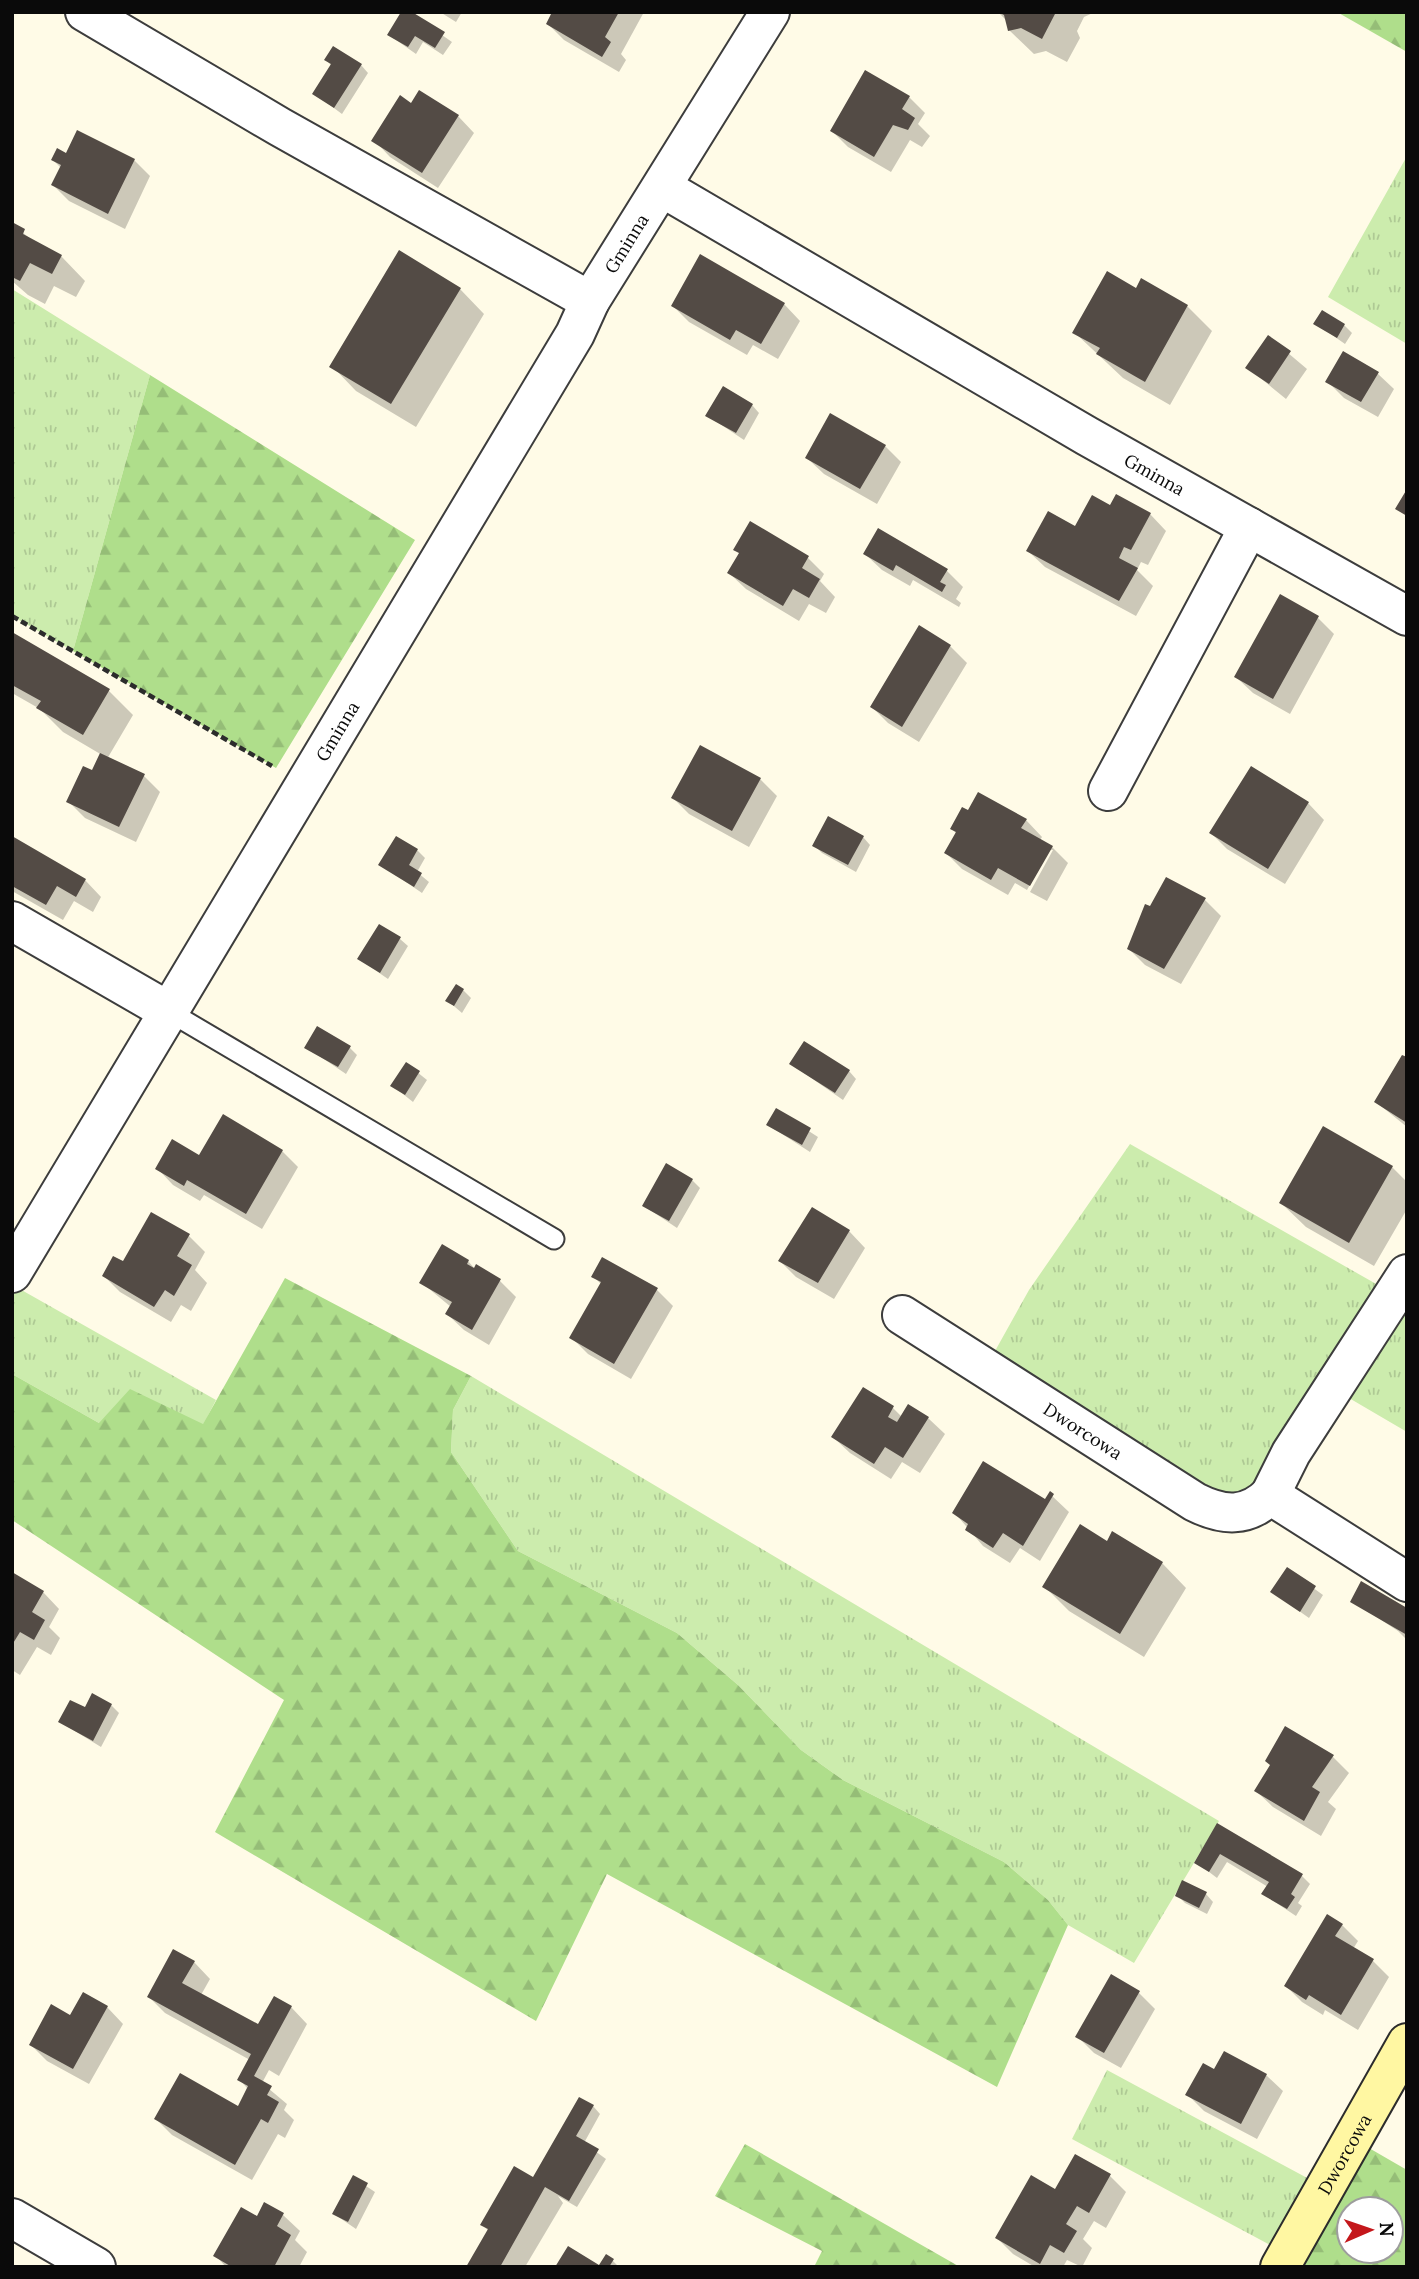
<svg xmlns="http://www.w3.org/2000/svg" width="1419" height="2279" viewBox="0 0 1419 2279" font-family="Lora,serif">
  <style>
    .grass { fill: url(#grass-tufts) }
    .forest { fill: url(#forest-firs); fill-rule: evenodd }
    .shadow { fill: #0003 }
    .building { fill: #534b45 }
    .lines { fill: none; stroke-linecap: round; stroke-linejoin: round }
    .lane-casing { stroke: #3d3d3d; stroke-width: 23 }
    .street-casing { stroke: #3d3d3d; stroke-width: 42 }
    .secondary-casing { stroke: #2c2c2c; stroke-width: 42 }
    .path { stroke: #2c2c2c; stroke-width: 4.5; stroke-dasharray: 7 3.5; stroke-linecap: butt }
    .lane { stroke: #fff; stroke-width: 19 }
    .street { stroke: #fff; stroke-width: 38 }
    .secondary { stroke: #fff7a2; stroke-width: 38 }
    .labels { text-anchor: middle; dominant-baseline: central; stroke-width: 7; stroke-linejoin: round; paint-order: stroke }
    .street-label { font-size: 18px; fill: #0a0a0a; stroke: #fff }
  </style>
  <defs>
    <pattern id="grass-tufts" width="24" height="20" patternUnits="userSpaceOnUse" patternTransform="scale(1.75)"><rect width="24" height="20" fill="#ccecad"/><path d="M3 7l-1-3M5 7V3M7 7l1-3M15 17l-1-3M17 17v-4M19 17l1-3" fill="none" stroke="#aec994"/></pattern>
    <pattern id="forest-firs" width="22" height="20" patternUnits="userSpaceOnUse" patternTransform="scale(1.75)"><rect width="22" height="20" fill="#afde8b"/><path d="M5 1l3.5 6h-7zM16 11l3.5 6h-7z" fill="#95bd77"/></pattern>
  </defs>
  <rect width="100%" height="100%" fill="#fffbe7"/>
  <path class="grass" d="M 1407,156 L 1407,344 L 1328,297 Z
    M 12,289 L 150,375 L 73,651 L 12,616 Z
    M 1130,1144 L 1385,1289 L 1251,1494 L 1225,1501 L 990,1360 L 1029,1290 Z
    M 18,1288 L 216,1400 L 203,1425 L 99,1423 L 12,1374 L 12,1297 Z
    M 1407,1290 L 1407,1432 L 1337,1391 Z
    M 471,1376 L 1219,1821 L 1134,1963 L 1068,1925 L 1048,1900 L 1004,1862 L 843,1780 L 801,1750 L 738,1685 L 677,1633 L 518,1551 L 451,1452 L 453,1410 Z
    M 1107,2070 L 1311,2180 L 1272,2246 L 1072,2139 Z"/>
  <path class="forest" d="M 1337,12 L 1407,12 L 1407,52 Z
    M 150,375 L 415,540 L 276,768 L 73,651 Z
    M 285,1278 L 471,1376 L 453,1410 L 451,1452 L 518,1551 L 677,1633 L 738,1685 L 801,1750 L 843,1780 L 1004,1862 L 1048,1900 L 1068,1925 L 997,2087 L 607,1874 L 536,2021 L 215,1832 L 284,1700 L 12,1520 L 12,1374 L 99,1423 L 130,1389 L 203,1424 Z
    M 745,2144 L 960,2267 L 814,2267 L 822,2251 L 715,2196 Z
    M 1362,2144 L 1407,2170 L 1407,2267 L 1293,2267 ZM 1349,2209 L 1391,2209 L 1391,2251 L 1349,2251 Z"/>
  <path class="shadow" d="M 409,12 L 452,42 L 443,55 L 423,42 L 416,54 L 389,35 Z
    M 440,12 L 462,12 L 456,22 Z
    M 554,12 L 644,12 L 621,54 L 626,60 L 619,72 L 564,40 L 548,24 Z
    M 998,12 L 1095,12 L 1084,17 L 1077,31 L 1080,38 L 1067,62 L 1046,51 L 1034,54 L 1009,30 L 1008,22 Z
    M 326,60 L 361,65 L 368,73 L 342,114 L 315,94 L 332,66 Z
    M 909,97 L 925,113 L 918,124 L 930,136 L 922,147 L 910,140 L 891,172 L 848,147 L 832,131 Z
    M 411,105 L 458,116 L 474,133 L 438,188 L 390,157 L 374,140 Z
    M 67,155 L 134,160 L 150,176 L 125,229 L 69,201 L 53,185 L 61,168 L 53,160 Z
    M 12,224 L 37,244 L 61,256 L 85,281 L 76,297 L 54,286 L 45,304 L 28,295 L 12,281 Z
    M 1142,281 L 1187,306 L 1212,331 L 1170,405 L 1123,378 L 1074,332 L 1136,290 Z
    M 460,289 L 484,314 L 416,427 L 356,391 L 332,366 Z
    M 784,304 L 800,321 L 778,359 L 753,345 L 747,355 L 689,322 L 673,306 Z
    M 1315,323 L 1344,325 L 1352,333 L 1345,344 Z
    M 1269,337 L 1307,369 L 1286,399 L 1248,368 Z
    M 1377,373 L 1394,389 L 1378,417 L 1344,398 L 1328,382 Z
    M 752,405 L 759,413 L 744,440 L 708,416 Z
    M 885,446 L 901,462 L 877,504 L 824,474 L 807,458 Z
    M 1111,507 L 1150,514 L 1166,531 L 1148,565 L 1141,562 L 1137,570 L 1153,586 L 1136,616 L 1045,567 L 1028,551 Z
    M 879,530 L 947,571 L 963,587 L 956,599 L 961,603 L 959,607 L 913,580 L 910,586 L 882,570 L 865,554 Z
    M 808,558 L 824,574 L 820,581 L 835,597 L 826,613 L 809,604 L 799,621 L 746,589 L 729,573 Z
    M 1318,618 L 1334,634 L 1290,714 L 1253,693 L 1236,677 Z
    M 920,628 L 950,646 L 967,663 L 919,742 L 888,723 L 872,707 Z
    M 12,634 L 108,690 L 133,715 L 107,759 L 144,776 L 160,792 L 136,842 L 85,818 L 68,801 L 93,773 L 102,755 L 63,732 L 40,709 L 12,693 Z
    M 701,747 L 760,779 L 777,796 L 749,847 L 689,814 L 673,798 Z
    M 1308,803 L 1324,820 L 1285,884 L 1227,849 L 1211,833 Z
    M 1026,820 L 1042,837 L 1040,840 L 1052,847 L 1068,863 L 1047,901 L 1030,892 L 1053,850 L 1049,850 L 1027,890 L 1015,883 L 1008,895 L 962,869 L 946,853 L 957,834 L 952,829 Z
    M 863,837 L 870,845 L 856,872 L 822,853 L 815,846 Z
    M 12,847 L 85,880 L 101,897 L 93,912 L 74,901 L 63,920 L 12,891 Z
    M 417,850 L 425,858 L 417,872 L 429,882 L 422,893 L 381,865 Z
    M 1205,900 L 1221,916 L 1181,984 L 1145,965 L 1129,949 L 1146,907 L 1150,909 Z
    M 400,939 L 408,946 L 388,979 L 359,959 Z
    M 463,990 L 471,998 L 462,1013 L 448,1001 Z
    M 306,1047 L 350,1048 L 357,1055 L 346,1074 Z
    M 1407,1059 L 1407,1127 L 1376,1102 Z
    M 407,1064 L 427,1080 L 413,1102 L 393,1086 Z
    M 791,1064 L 849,1071 L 856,1079 L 843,1100 Z
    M 776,1110 L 818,1137 L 810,1152 L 768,1125 Z
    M 282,1151 L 298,1167 L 262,1229 L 204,1195 L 200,1201 L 173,1185 L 157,1168 L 200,1157 Z
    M 1392,1167 L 1407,1182 L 1407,1209 L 1374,1266 L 1306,1227 L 1281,1203 Z
    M 692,1180 L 700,1188 L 677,1228 L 644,1206 Z
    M 849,1231 L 865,1248 L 834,1299 L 796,1277 L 780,1261 Z
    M 189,1236 L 205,1252 L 195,1270 L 207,1283 L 191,1311 L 181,1305 L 171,1322 L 120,1292 L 104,1276 L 123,1264 Z
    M 468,1261 L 475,1269 L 500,1281 L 516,1297 L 489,1345 L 464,1330 L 447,1314 L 451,1307 L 422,1283 Z
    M 593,1276 L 657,1290 L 673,1306 L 631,1379 L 588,1354 L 572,1338 L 602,1285 Z
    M 893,1408 L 902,1417 L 928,1418 L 945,1434 L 920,1473 L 902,1462 L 891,1479 L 850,1453 L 833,1437 Z
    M 1050,1494 L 1069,1512 L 1040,1561 L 1020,1548 L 1010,1563 L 983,1546 L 954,1512 L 1045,1501 Z
    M 1108,1543 L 1162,1563 L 1186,1588 L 1144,1657 L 1069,1611 L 1045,1587 Z
    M 1287,1569 L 1323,1595 L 1309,1618 L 1272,1592 Z
    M 12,1574 L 43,1592 L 59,1609 L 49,1627 L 60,1638 L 51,1655 L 37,1647 L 20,1675 L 12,1670 Z
    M 1352,1601 L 1407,1610 L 1407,1640 L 1398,1631 Z
    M 111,1705 L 119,1713 L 101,1747 L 60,1722 L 85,1710 Z
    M 1285,1729 L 1333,1757 L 1349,1773 L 1328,1802 L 1336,1809 L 1321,1836 L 1273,1807 L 1256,1791 L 1271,1765 Z
    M 1218,1826 L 1302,1876 L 1310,1884 L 1298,1903 L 1302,1906 L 1296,1916 L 1263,1894 L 1268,1887 L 1227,1862 L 1217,1878 L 1196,1862 Z
    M 1206,1894 L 1213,1902 L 1207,1914 L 1185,1903 L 1177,1895 Z
    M 1342,1925 L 1358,1941 L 1353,1949 L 1373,1961 L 1389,1977 L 1358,2030 L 1325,2010 L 1323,2015 L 1302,2002 L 1286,1986 Z
    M 194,1962 L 210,1979 L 201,1995 L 259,2027 L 291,2007 L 307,2024 L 279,2076 L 269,2070 L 262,2083 L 287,2104 L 284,2110 L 294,2120 L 285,2138 L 278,2134 L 252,2180 L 172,2135 L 156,2119 L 238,2108 L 247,2088 L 240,2080 L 250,2060 L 165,2013 L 149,1997 Z
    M 1139,1993 L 1155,2009 L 1121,2068 L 1094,2053 L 1077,2036 Z
    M 107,2007 L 123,2024 L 89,2084 L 47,2061 L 31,2045 L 71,2017 Z
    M 1214,2072 L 1266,2075 L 1283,2091 L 1257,2139 L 1204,2111 L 1188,2095 Z
    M 593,2106 L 600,2114 L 584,2143 L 606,2159 L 577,2207 L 558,2196 L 563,2203 L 525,2267 L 468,2267 L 489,2231 L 482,2225 L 534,2179 Z
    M 1110,2176 L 1126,2192 L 1106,2228 L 1094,2221 L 1083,2239 L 1092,2248 L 1082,2267 L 1067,2260 L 1063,2267 L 1035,2267 L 1013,2254 L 997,2238 L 1055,2191 Z
    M 354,2178 L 375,2192 L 356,2229 L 334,2214 Z
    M 265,2205 L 283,2215 L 300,2231 L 295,2240 L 307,2252 L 299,2267 L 226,2267 L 216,2256 L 257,2218 Z
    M 606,2256 L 613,2261 L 619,2267 L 600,2267 Z"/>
  <path class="building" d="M 401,12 L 412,12 L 445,32 L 435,48 L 415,36 L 408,47 L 387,35 Z
    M 552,12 L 619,12 L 605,37 L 611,42 L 602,57 L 546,24 Z
    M 998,12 L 1056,12 L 1042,39 L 1021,28 L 1008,31 L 1004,15 Z
    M 333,46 L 362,64 L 334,108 L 312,94 L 331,64 L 324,60 Z
    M 865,70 L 910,96 L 902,109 L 915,118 L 908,130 L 893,125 L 874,157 L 830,131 Z
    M 419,90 L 459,115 L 422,173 L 371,141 L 400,95 L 411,103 Z
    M 77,130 L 135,159 L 108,214 L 51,185 L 61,165 L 51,160 L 57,148 L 66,153 Z
    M 12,222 L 25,229 L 23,234 L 62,255 L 52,274 L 30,263 L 20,281 L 12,277 Z
    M 399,250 L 461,288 L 391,404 L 329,367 Z
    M 700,254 L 785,303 L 761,344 L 736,330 L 730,340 L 671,306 Z
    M 1107,271 L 1136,288 L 1141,278 L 1188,305 L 1145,382 L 1096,354 L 1100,348 L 1072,333 Z
    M 1322,310 L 1345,324 L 1337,338 L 1313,324 Z
    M 1268,335 L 1291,351 L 1269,384 L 1245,368 Z
    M 1343,351 L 1379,372 L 1361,402 L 1325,382 Z
    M 723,386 L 753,404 L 736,433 L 705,416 Z
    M 830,413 L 886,445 L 860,489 L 805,458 Z
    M 1407,489 L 1407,516 L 1395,509 Z
    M 1116,494 L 1151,513 L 1131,550 L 1124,547 L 1119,558 L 1138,568 L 1119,601 L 1026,551 L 1048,511 L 1075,526 L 1092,495 L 1110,505 Z
    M 750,521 L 809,556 L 802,568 L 820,579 L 809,598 L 793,589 L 783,606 L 727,573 L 739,553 L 733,550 Z
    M 878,528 L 948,569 L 940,582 L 946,585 L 942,592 L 896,565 L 893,571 L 863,554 Z
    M 1280,594 L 1319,616 L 1273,699 L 1234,677 Z
    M 919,625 L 951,645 L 902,727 L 870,707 Z
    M 12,632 L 110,689 L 83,735 L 36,708 L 41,701 L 12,685 Z
    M 700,745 L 761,778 L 732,831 L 671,798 Z
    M 100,753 L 145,774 L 119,827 L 66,802 L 83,766 L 92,770 Z
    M 1251,766 L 1309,802 L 1268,869 L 1209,833 Z
    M 978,792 L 1027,819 L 1021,828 L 1053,846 L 1030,886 L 998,868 L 991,880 L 944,853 L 956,832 L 950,829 L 962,807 L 968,810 Z
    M 828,816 L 864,836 L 848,865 L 812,846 Z
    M 12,836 L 86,879 L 76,897 L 57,886 L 46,905 L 12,886 Z
    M 396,836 L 418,849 L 409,865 L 422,873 L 414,887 L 378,865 Z
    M 1166,877 L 1206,898 L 1164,969 L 1127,949 L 1145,904 L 1150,906 Z
    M 379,924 L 401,937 L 380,973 L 357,959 Z
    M 456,984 L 464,989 L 454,1006 L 445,1001 Z
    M 317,1026 L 351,1046 L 338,1067 L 304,1048 Z
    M 804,1041 L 850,1070 L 835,1093 L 789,1064 Z
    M 1402,1055 L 1407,1057 L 1407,1123 L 1374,1102 Z
    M 406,1062 L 420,1071 L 405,1095 L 390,1086 Z
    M 776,1108 L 811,1128 L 802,1145 L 766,1125 Z
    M 223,1114 L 283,1150 L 246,1214 L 187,1180 L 184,1186 L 155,1169 L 172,1139 L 199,1155 Z
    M 1323,1126 L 1393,1166 L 1349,1243 L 1279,1203 Z
    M 666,1163 L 693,1179 L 669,1221 L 642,1206 Z
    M 812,1207 L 850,1230 L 818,1283 L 778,1261 Z
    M 151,1212 L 190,1234 L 177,1256 L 192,1265 L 174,1296 L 165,1290 L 154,1307 L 102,1276 L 113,1256 L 123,1261 Z
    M 442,1244 L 469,1260 L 467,1264 L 474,1268 L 476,1264 L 501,1279 L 472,1330 L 445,1314 L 452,1302 L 419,1283 Z
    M 602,1257 L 658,1288 L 614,1364 L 569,1338 L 601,1282 L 591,1277 Z
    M 863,1387 L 894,1406 L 888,1417 L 897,1422 L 908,1404 L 929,1417 L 903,1458 L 885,1447 L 874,1464 L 831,1437 Z
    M 983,1461 L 1045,1499 L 1050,1491 L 1054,1494 L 1023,1546 L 1003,1533 L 993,1548 L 965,1530 L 968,1524 L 952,1513 Z
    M 1080,1524 L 1107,1541 L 1112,1531 L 1163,1562 L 1120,1634 L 1042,1587 Z
    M 1287,1567 L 1316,1586 L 1300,1612 L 1270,1592 Z
    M 12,1572 L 44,1591 L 32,1612 L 45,1620 L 34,1640 L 20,1632 L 12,1645 Z
    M 1361,1581 L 1407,1608 L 1407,1635 L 1350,1602 Z
    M 92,1693 L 112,1704 L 93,1741 L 58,1722 L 70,1700 L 85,1707 Z
    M 1285,1726 L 1334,1755 L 1312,1787 L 1320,1792 L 1304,1821 L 1254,1791 L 1270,1765 L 1265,1761 Z
    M 1217,1823 L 1303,1874 L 1291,1894 L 1295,1897 L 1287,1909 L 1261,1894 L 1269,1882 L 1220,1854 L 1209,1872 L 1194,1863 Z
    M 1182,1880 L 1207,1892 L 1199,1908 L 1175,1896 Z
    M 1327,1914 L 1343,1924 L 1335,1936 L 1374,1959 L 1341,2015 L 1309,1995 L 1306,2000 L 1284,1986 Z
    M 173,1949 L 195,1961 L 182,1983 L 258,2024 L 274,1996 L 292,2006 L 254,2076 L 272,2086 L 267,2095 L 279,2102 L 268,2123 L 261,2119 L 235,2165 L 154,2119 L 180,2073 L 238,2106 L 248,2086 L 237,2080 L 251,2054 L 147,1997 Z
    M 1111,1974 L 1140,1991 L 1104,2053 L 1075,2037 Z
    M 83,1992 L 108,2006 L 73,2069 L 29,2045 L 51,2004 L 70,2015 Z
    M 1224,2051 L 1267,2074 L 1241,2124 L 1185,2095 L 1203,2063 L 1214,2069 Z
    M 579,2097 L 594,2105 L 576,2136 L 599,2149 L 569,2201 L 545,2187 L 500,2267 L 466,2267 L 488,2229 L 480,2225 L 514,2166 L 533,2177 Z
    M 1075,2154 L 1111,2174 L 1089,2213 L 1077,2206 L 1066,2224 L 1077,2231 L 1064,2253 L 1050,2245 L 1040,2264 L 995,2238 L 1031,2175 L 1055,2189 Z
    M 353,2175 L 368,2183 L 348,2222 L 332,2214 Z
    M 264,2202 L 284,2213 L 277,2226 L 291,2235 L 274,2267 L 232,2267 L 213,2256 L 241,2207 L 257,2216 Z
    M 568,2246 L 599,2265 L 606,2254 L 614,2259 L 609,2267 L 555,2267 Z"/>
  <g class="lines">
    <g class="lane-casing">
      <path id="lane" d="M 168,1011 L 554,1239"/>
    </g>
    <g class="street-casing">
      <g id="street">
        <path d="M 85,12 L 280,127 L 590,301"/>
        <path id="s1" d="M 663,188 L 1087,436 L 1407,616"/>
        <path d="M 1108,791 L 1249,527"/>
        <path d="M 12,921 L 168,1011"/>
        <path id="s2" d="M 12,1273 L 575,334 L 590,301 L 770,12"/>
        <path id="s3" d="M 902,1315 L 1195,1502 C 1223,1516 1247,1518 1270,1495 L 1407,1582"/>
        <path d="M 1270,1495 L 1291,1453 L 1407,1274"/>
        <path d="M 12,2218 L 96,2267"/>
      </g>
    </g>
    <g class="secondary-casing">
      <g id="secondary">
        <path id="s4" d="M 1280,2267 L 1407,2043"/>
      </g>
    </g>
    <path class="path" d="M 12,616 L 272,766"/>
    <use href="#lane" class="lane"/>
    <use href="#street" class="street"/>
    <use href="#secondary" class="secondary"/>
  </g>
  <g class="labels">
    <g class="street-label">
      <text stroke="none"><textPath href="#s2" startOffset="1199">Gminna</textPath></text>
      <text stroke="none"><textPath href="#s1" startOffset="569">Gminna</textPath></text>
      <text stroke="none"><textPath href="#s2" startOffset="632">Gminna</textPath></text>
      <text stroke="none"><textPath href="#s3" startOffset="215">Dworcowa</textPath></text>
      <text stroke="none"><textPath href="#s4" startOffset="130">Dworcowa</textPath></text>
    </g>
  </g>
  <rect width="1419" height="2279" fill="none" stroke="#0a0a0a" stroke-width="28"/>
  <g transform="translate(1370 2230) rotate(88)"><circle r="33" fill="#ffffff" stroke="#9d9d9d" stroke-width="2"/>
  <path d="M0-5L12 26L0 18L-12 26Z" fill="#c4171b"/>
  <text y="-10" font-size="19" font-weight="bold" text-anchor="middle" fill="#0a0a0a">N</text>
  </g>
</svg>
